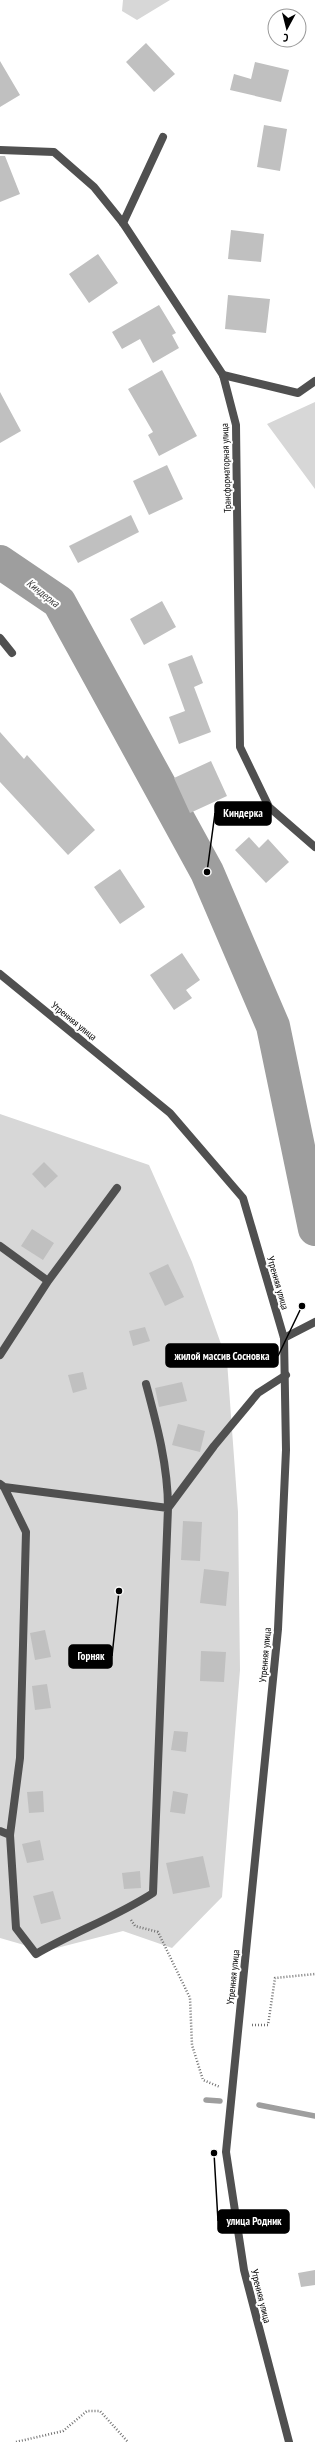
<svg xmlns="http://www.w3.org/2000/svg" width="315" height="2442" viewBox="0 0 315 2442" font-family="'PT Sans Narrow',sans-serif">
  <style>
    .green { fill: #d7d7d7 }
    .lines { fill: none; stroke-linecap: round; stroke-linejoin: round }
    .stream { stroke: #9e9e9e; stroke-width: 5.5 }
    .river { stroke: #9e9e9e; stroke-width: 34 }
    .building { fill: #c0c0c0 }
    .path { stroke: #727272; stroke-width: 2.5; stroke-dasharray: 1 2; stroke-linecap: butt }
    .service { stroke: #505050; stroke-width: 8 }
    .minor { stroke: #505050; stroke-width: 8 }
    .tertiary { stroke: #505050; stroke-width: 8 }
    .labels { text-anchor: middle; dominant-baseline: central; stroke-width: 4; stroke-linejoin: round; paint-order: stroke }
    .street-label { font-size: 10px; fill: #000; stroke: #fff }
    .water-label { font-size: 11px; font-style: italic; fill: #3f3f3f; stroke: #fff }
    .leader { fill: none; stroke: #000; stroke-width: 1.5 }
    .callout-dot { fill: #000; stroke: #fff; stroke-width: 1.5 }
    .callout { fill: #000; stroke: #000; stroke-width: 1.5 }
    .callout-label { font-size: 11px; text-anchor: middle; font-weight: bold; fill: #fff }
  </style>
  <rect width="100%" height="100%" fill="#fff"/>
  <path class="green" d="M 123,0 L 170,0 L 137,20 L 122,11 Z
    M 315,402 L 315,489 L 267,424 Z
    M 0,1114 L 149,1165 L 192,1262 L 227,1361 L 238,1512 L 240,1670 L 222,1897 L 172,1948 L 123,1931 L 45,1951 L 0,1938 Z"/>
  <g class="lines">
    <path class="stream" d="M 206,2100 L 220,2101
      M 259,2105 L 315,2116"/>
    <path class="river" d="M 0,562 L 59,602 L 207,872 L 273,1026 L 315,1229"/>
  </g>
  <path class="building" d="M 146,43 L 175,74 L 154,92 L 126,62 Z
    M 0,61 L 20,95 L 0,107 Z
    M 255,62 L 289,70 L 281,102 L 230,90 L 234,74 L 251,79 Z
    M 264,125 L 287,129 L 280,171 L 257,167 Z
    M 0,156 L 5,156 L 20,194 L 0,202 Z
    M 231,230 L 264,234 L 261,262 L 228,259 Z
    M 98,254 L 118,283 L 89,303 L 69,274 Z
    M 228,295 L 270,299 L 266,333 L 225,329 Z
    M 159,305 L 176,333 L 172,335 L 179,348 L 153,363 L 140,339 L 122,349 L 112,332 Z
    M 162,370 L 197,436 L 159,456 L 148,435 L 153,432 L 128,389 Z
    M 0,392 L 21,431 L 0,443 Z
    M 167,465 L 183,499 L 149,515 L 133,481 Z
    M 131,515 L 139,532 L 78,563 L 69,546 Z
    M 162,601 L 176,627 L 144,645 L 130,619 Z
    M 192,655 L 203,683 L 194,687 L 211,732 L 179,744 L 169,717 L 185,711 L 168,664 Z
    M 0,732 L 24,759 L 27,755 L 95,830 L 68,855 L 0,782 Z
    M 211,761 L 227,796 L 190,813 L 174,778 Z
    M 249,837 L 259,848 L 268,839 L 289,862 L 266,883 L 235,850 Z
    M 120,869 L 145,907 L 120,924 L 94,887 Z
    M 182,953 L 200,980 L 186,990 L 192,998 L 174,1010 L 150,975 Z
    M 44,1162 L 58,1176 L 45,1188 L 32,1174 Z
    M 32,1229 L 54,1243 L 43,1260 L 21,1246 Z
    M 168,1264 L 184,1297 L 165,1306 L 149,1273 Z
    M 145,1327 L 150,1341 L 133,1346 L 129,1331 Z
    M 83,1372 L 87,1389 L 73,1393 L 68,1375 Z
    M 182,1382 L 187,1401 L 159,1407 L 155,1388 Z
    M 178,1424 L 205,1431 L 200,1452 L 172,1445 Z
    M 183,1521 L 202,1522 L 200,1561 L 181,1560 Z
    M 204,1569 L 229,1572 L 226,1606 L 200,1603 Z
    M 45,1630 L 51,1657 L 35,1660 L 30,1633 Z
    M 201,1651 L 226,1652 L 224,1682 L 200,1681 Z
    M 47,1684 L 51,1708 L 35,1710 L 32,1686 Z
    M 174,1731 L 188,1732 L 186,1752 L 171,1750 Z
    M 43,1791 L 44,1812 L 29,1813 L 27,1792 Z
    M 173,1791 L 188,1794 L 185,1814 L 170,1812 Z
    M 40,1840 L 44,1860 L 27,1863 L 22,1844 Z
    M 203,1856 L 210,1887 L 173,1894 L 166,1863 Z
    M 140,1871 L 141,1888 L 124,1889 L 122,1873 Z
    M 53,1891 L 61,1919 L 41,1924 L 33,1896 Z
    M 315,2270 L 315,2285 L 301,2287 L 298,2273 Z"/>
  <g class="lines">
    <path class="path" d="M 131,1920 L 135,1926 L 158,1932 L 190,1998 L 192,2045 L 203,2080 L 220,2087
      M 252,2025 L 268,2025 L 275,1978 L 315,1974
      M 16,2442 L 63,2431 L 87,2411 L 100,2411 L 128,2442"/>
    <path class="service" d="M 123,223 L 163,137
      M 223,375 L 298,393 L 315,381
      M 0,1246 L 48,1281 L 0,1355
      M 48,1281 L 117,1188
      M 0,1484 L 4,1487 L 26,1532 L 20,1758 L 10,1835 L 16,1928 L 36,1954 C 74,1932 116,1917 153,1893 L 168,1508 L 214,1446 L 258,1393 L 286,1375
      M 4,1487 L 168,1508 C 168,1466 157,1425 146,1384
      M 0,1831 L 10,1835"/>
    <path class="minor" d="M 0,150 L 54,152 L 94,187 L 123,223 L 223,375 L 236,425 L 240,747 L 269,807 L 315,847
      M 0,638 L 12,653
      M 284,1338 L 315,1322"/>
    <path class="tertiary" d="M 0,974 L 170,1113 L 243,1198 L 284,1338 L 286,1450 L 278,1629 L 226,2152 L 244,2270 L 289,2442"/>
  </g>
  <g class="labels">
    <g class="street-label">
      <text transform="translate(226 468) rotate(-92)">Трансформаторная улица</text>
      <text transform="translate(74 1021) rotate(39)">Утренняя улица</text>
      <text transform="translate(278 1283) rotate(74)">Утренняя улица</text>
      <text transform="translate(265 1655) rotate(-85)">Утренняя улица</text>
      <text transform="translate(233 1977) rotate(-84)">Утренняя улица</text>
      <text transform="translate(261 2296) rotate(76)">Утренняя улица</text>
    </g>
    <g class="water-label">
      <text transform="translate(43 593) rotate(38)">Киндерка</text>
    </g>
  </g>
  <path class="leader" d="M207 872L215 813M302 1306L278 1356M119 1591L112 1656M214 2153L218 2221"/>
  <g class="callout-dot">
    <circle cx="207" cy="872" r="4"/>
    <circle cx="302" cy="1306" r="4"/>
    <circle cx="119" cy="1591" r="4"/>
    <circle cx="214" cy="2153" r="4"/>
  </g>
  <g class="callout">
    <rect x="215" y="802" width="56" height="23" rx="4"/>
    <rect x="166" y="1344" width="112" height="23" rx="4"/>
    <rect x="69" y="1645" width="43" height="23" rx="4"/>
    <rect x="218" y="2210" width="71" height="23" rx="4"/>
  </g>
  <g class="callout-label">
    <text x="243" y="817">Киндерка</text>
    <text x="222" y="1360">жилой массив Сосновка</text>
    <text x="91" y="1660">Горняк</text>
    <text x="254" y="2225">улица Родник</text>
  </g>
  <g transform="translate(287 28) rotate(187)"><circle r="19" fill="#ffffff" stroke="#999999"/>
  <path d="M0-3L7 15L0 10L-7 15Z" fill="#000000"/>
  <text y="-6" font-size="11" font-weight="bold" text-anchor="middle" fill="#000000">С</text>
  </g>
</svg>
